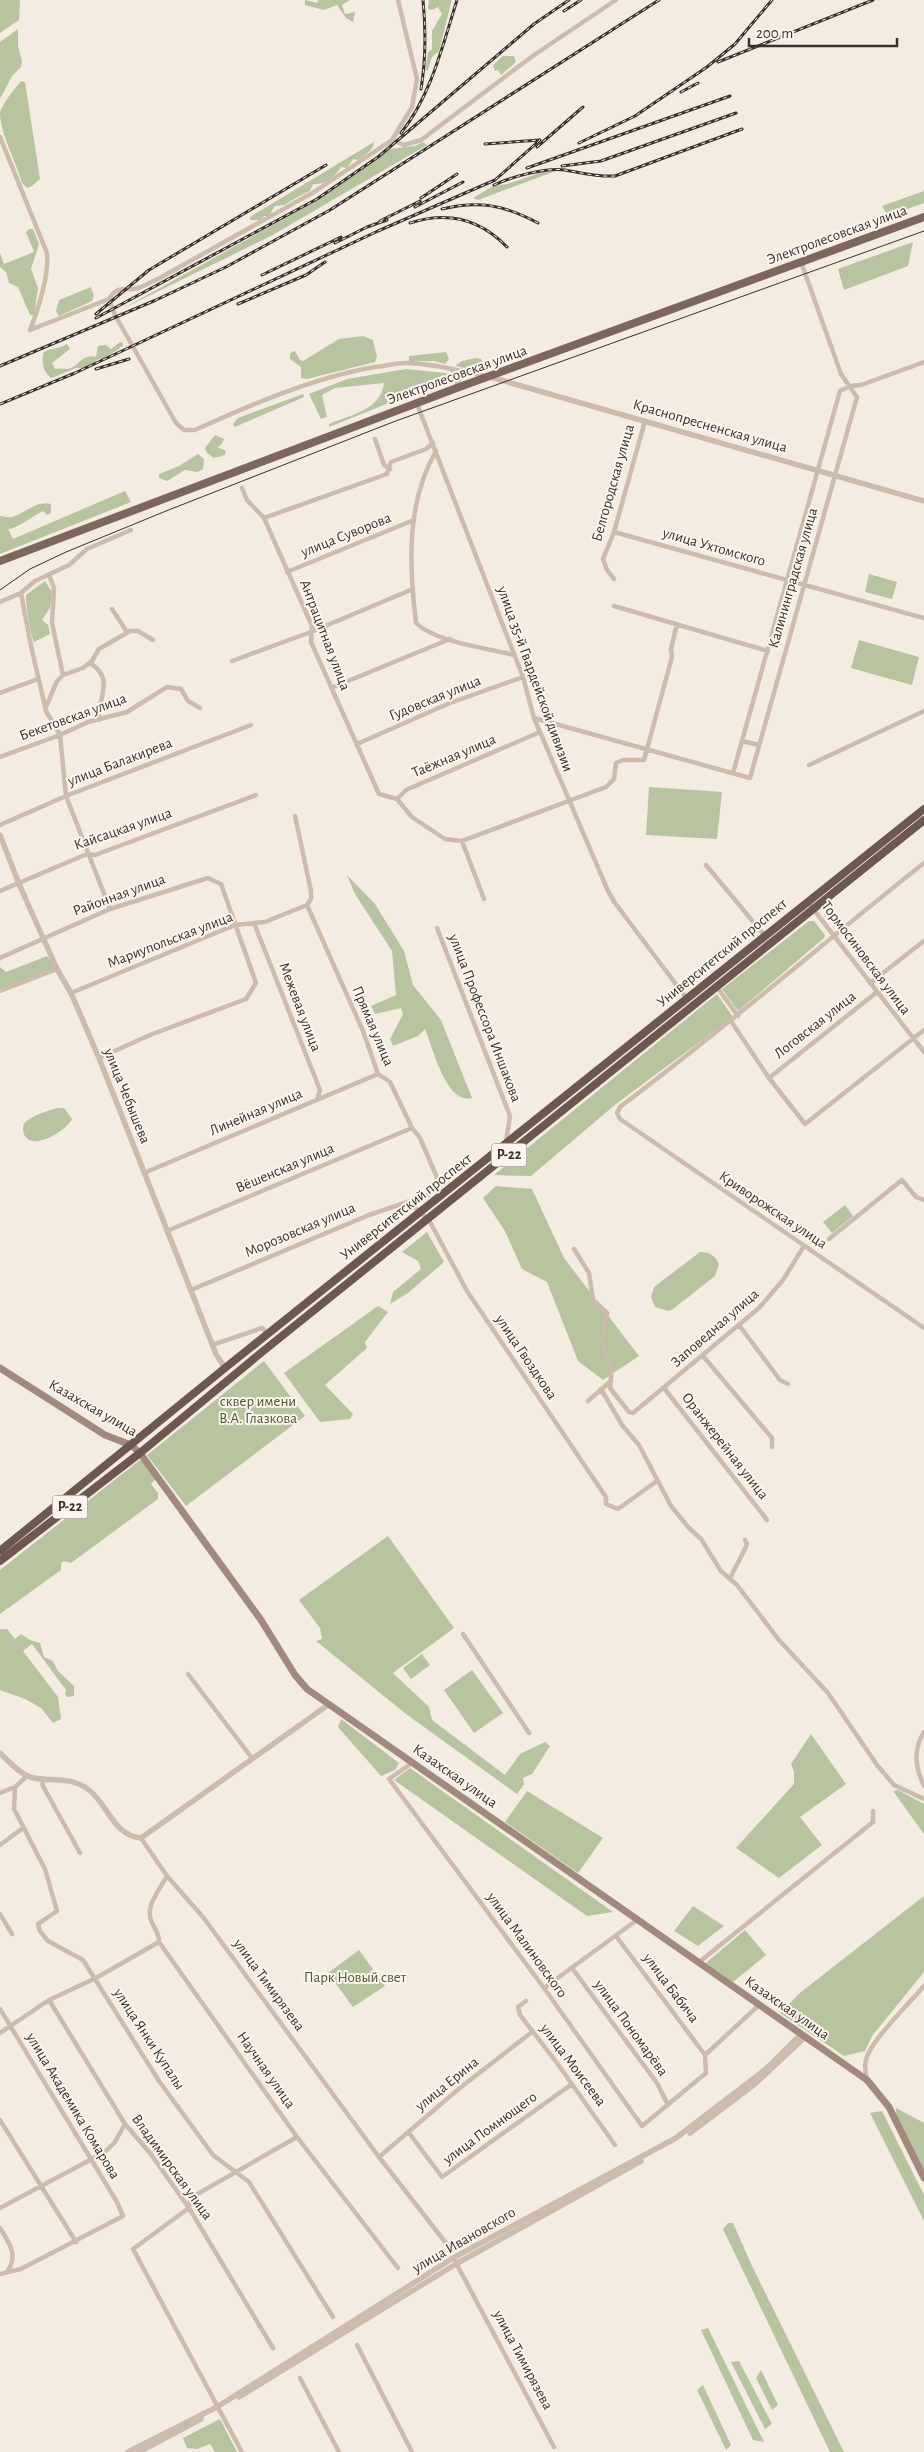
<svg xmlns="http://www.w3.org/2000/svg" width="924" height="2452" viewBox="0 0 924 2452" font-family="'Alegreya Sans',sans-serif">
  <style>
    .green { fill: #b8c4a0 }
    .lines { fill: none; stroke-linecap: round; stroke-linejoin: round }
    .minor { stroke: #cdbbac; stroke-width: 4.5 }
    .tertiary { stroke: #cdbbac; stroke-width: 5.5 }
    .secondary { stroke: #a18a7d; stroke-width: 7 }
    .primary { stroke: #7d675c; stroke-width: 8 }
    .trunk { stroke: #6c584f; stroke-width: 8 }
    .tram { stroke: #3b302b; stroke-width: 1 }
    .rail-casing { stroke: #3b302b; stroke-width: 3 }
    .rail { stroke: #fbf5ee; stroke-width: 1; stroke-dasharray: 4; stroke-linecap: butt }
    .labels { text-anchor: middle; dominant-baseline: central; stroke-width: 4; stroke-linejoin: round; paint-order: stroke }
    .shield { fill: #fbf5ee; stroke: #756b66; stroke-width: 1 }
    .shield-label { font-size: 14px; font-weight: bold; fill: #3b302b }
    .street-label { font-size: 15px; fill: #3b302b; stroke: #fbf5ee }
    .park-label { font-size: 15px; fill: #4a5a2e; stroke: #fbf5ee }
  </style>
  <rect width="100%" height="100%" fill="#f4ebe1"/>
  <path class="green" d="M 0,0 L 20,0 L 19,20 L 0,33 Z
    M 305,0 L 317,3 L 318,0 L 350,0 L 342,5 L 345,14 L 355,12 L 353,22 L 346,18 L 337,5 L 324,10 L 305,5 Z
    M 429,0 L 451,0 L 451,3 L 439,51 L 432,57 L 428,70 L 425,71 L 428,52 L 432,49 L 432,31 L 442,14 L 438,7 L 432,10 L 428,9 Z
    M 18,29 L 18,46 L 22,61 L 21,67 L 12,76 L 0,99 L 0,42 Z
    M 503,56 L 514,56 L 516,62 L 501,75 L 498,70 L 495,71 L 493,65 Z
    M 21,81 L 25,82 L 40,179 L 32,186 L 27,188 L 22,183 C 17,164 0,133 0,113 C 3,102 14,90 21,81 Z
    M 374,142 C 373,151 365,155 358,160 L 353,159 L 347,168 L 341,167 C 335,177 325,185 313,184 L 310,191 C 305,193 288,202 285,205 L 275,206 L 269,216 L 264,216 L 261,220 L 250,220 L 250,217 Z
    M 423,142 L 427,145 L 271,236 L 122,309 L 318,200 L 389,149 L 415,146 Z
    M 556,171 L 478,200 L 473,198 L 493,186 L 507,184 L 543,172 Z
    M 924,191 L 924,203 L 888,216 L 882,206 Z
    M 29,229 L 33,229 L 39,244 L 31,269 L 38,288 L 34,315 L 30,315 L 18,287 L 9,283 L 6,272 L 0,267 L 0,253 L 4,264 L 34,252 L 26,232 Z
    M 913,242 L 908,266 L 844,290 L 838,269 Z
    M 91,287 L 94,296 L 92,301 L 59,316 L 56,311 L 59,300 Z
    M 363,336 L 373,340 L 377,357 L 375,362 L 307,379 L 301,378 L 301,367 L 290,359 L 290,354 L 292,352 L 295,351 L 300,360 L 303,361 L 339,339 Z
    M 120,342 L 123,343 L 123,346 L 105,358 L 97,360 L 88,368 L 76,368 L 52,378 C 43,374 41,360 44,352 C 50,348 59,349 67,344 L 70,349 L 52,363 L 55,369 C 59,368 63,369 67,369 C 80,367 80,354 96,357 L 98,346 L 106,345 L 111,349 Z
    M 446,352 L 449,359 L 445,364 L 434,361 L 409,361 L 409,356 Z
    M 476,358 L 481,359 L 486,370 L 480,371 L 455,366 L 462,361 Z
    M 406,369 L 454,374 L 454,377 L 329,427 L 329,424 C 350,415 381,410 384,383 L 335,388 L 322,395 L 327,417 L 321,419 L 309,394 L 347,379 Z
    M 303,394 L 304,397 L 235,427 L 233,424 L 238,418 Z
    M 215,435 L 224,439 L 221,445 L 217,447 L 226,451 L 225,455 L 214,458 L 207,453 L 205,448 Z
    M 198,454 L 204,459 L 203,469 L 197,472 L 185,470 L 167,481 L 159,478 L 159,474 L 179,466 Z
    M 125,491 L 131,502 L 0,554 L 0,516 C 4,516 8,518 12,517 C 26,513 36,500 51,504 L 51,513 L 47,515 L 43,511 C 32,516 19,528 8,529 L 13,539 Z
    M 869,574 L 897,582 L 892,599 L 865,592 Z
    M 45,581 L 52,592 L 50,608 L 42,620 L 48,625 L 50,634 L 34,642 C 31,637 25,601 26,595 Z
    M 859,640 L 919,657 L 912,685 L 851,668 Z
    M 649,787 L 722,792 L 717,839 L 646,835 Z
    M 347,875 L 375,904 L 404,951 L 413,985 L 441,1020 L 472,1098 C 446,1105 433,1048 425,1029 L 418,1036 L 393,1046 L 390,1039 L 403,1014 L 401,1008 L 375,1014 L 371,1006 L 396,995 L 392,951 L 355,894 Z
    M 809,921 L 814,921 L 825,935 L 824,938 L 738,1011 L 722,989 Z
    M 47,956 L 57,969 L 0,990 L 0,967 L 6,972 Z
    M 717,994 L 733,1017 L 616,1104 L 531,1176 L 494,1175 Z
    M 57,1108 L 64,1108 L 72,1119 C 66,1132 26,1155 23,1130 C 23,1126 24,1122 28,1120 C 36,1114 48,1111 57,1108 Z
    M 496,1186 L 532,1189 L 564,1258 L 639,1356 L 603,1380 L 578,1361 L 547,1282 L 522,1269 L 505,1231 L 483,1198 Z
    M 845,1205 L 853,1216 L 832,1233 L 823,1222 Z
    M 427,1232 L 444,1262 L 408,1293 L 390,1304 L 393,1292 L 421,1269 L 418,1261 L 402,1252 Z
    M 700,1252 C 709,1252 715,1255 719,1264 L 715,1276 L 673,1309 L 668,1311 L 655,1307 L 651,1297 L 654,1287 Z
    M 378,1306 L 388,1312 L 365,1342 L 367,1348 L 325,1385 L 353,1414 L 350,1419 L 320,1422 L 284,1373 Z
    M 264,1361 L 305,1416 L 186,1506 L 147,1455 Z
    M 140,1460 L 144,1462 L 157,1477 L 151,1484 L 158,1493 L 158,1499 L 71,1563 L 64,1561 L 61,1563 L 61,1570 L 0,1614 L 0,1570 Z
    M 388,1536 L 454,1628 L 393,1673 L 429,1707 L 432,1720 L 505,1775 L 520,1754 L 545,1742 L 550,1746 L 532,1774 L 523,1778 L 524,1784 L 517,1794 L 406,1714 L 316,1641 L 322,1639 L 320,1628 L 299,1600 Z
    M 0,1629 L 7,1629 L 15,1639 L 21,1634 L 30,1640 L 40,1643 L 44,1657 L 53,1661 L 58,1671 L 74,1686 L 74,1696 L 67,1697 L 65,1694 L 66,1690 L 32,1644 L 23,1651 L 58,1697 L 61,1719 L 53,1723 L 41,1708 L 25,1699 L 0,1690 Z
    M 422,1654 L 430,1665 L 411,1679 L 403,1668 Z
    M 472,1670 L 503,1713 L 474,1733 L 444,1690 Z
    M 341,1719 L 399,1763 L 395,1770 L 381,1776 L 338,1727 Z
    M 811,1734 L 846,1784 L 800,1817 L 822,1845 L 779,1878 L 736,1848 L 794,1784 L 794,1772 L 791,1764 Z
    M 410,1768 L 613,1912 L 587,1916 L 394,1780 Z
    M 898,1790 L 924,1804 L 924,1834 L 893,1791 Z
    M 527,1791 L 603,1838 L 578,1873 L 505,1822 Z
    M 924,1896 L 924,1972 L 872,2036 L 865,2051 L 844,2056 L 780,2013 L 801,1992 Z
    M 693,1906 L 724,1926 L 698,1946 L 674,1931 Z
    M 745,1930 L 766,1955 L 733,1982 L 706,1963 Z
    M 359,1950 L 385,1986 L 353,2007 L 328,1973 Z
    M 896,2108 L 924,2123 L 924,2173 L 896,2117 Z
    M 882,2111 L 924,2195 L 924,2221 L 870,2113 Z
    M 728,2223 L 733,2223 L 752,2266 L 844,2452 L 830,2452 L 723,2229 Z
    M 708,2328 L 764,2442 L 753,2440 L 701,2330 Z
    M 739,2361 L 772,2424 L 765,2429 L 731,2362 Z
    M 761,2370 L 778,2405 L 772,2410 L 756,2378 Z
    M 703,2385 L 731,2445 L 726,2450 L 697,2390 Z
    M 220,2419 L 237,2452 L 215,2452 L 210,2444 L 197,2449 L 187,2448 L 183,2438 Z"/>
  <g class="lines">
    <path class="minor" d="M 0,137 L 47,253 C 49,278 39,307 30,330
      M 392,140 L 404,145 L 421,140 L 534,55 L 616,0
      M 109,299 L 115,315 L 176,423 L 184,430 L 195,430 C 250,405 315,377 375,367 C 385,366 396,363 406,363 C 432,363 459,371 485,376
      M 30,330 L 109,299 C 117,286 122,290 134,289 C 142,288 151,282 158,279 L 314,192 L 392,140 L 412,107 L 417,79 L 398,0
      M 452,370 L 459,380 L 454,389
      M 417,404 L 523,677 L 534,718 L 608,891 L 615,903 L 687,999
      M 375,439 L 384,465 L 390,469
      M 436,451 C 406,503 409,565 416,623 C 435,642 487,648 514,655
      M 242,488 L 247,500 L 264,518 L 312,626 L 311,642 L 379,794 L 397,799 L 406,790 L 540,732
      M 264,518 L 387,474 L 391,462 L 426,449 L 433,443
      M 614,532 L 924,618
      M 287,572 L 414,520
      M 614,579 L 607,570 L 603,559 L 614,532 L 645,421
      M 0,602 L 21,593
      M 614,606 L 768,651
      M 112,609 L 127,632
      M 232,661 L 311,632 L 413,589
      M 90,663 C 115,679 98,696 99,720
      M 63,675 L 83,668 L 92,661 L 99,649 L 130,631 L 138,631 L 153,640
      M 331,688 L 450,639
      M 0,693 L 38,679
      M 46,707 L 57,681 L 63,675 L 52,623 L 54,588 L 49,575
      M 534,718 L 750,778 L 857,397 L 841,374 L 801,262
      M 742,741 L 759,745
      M 357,744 L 450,703 L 523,677
      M 0,757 L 60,735 L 88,722 L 127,712 L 167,687 L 181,689 L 188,701 L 200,708
      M 809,765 L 924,711
      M 733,773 L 840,391 L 850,386 L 861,385 L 924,362
      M 397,799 L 412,817 L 445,839 L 462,841 L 606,787 L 614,779 L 616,763 L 623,760 L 644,760 L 672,657 L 671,649 L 677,624
      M 295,816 L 311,891 L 311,899 L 307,905
      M 0,825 L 66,796 L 251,725
      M 462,841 L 484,899
      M 924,863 C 822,944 724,1029 620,1107 L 617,1113 L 620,1119 L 924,1328
      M 706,865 L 765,936
      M 0,891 L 87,854 L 95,855 L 256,795
      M 807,901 L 924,1052
      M 110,909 L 66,796 L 60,735 L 46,711 L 31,646 L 21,593 L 35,581 L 69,565 L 87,549 L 131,530
      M 254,923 L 320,1090 L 317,1100
      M 437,928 L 510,1116 L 506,1142
      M 0,958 L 110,909 L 208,878 L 221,884 L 256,983 L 246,999 L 150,1035 L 99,1058
      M 870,983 L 924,941
      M 717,987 L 738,1016
      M 0,991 L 57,969
      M 71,993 L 235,925 L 265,922 L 307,905
      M 731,1021 L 769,1078 L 805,1124 L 924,1030
      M 769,1078 L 877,992
      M 144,1173 L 378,1074
      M 409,1202 L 429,1220 L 467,1291 L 606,1497 L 606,1504 L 618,1509 L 657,1481
      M 167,1231 L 412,1128
      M 829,1239 L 902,1180 L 916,1197 L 924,1200
      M 574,1249 L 589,1273 L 593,1300 L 607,1313 L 601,1343 L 612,1366 L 610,1388 L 629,1412 L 633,1413 L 759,1308 L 783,1280 L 804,1246
      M 191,1290 L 369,1215 L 428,1195 L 438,1180 L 420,1138 L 412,1128 L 390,1082 L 378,1074 L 363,1031 L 307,905
      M 739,1325 L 780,1380 L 788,1384
      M 212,1345 L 262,1328 L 269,1334
      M 703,1356 L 772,1438 L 772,1447
      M 664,1388 L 767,1520
      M 601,1389 L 622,1425 L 639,1445 L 671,1506 L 688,1527 L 701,1539 L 721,1571 L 737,1585 L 779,1640 L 828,1693 L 877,1765 L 894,1785 L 924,1799
      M 588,1401 L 611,1381
      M 730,1578 L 745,1549 L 747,1544 L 745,1540
      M 463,1634 L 529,1733
      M 188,1674 L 252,1758
      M 924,1732 C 913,1750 915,1767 924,1786
      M 412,1763 L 389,1779 L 544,1988 L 642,2126 L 706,2073 L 705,2055 L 759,2005
      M 42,1778 L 43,1786 L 80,1853
      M 15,1787 L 27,1776
      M 0,1793 L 15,1787 L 14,1809 L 45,1869 L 57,1911 L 38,1924 L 40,1931 L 48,1941 L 83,1960 L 159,2081 L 213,2155 L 249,2182 L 333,2317
      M 141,1838 L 167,1876 L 203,1917 L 379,2157 L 449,2247
      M 0,1845 L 23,1828
      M 167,1876 C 161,1887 148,1903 150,1916 C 151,1926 160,1932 159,1942 L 297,2137 L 398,2268
      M 0,1914 L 12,1934
      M 616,1936 L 705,2055
      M 698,1963 L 873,1822 L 873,1811
      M 572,1968 L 657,2083 L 668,2105
      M 544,1988 L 637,1920
      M 49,2000 L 125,2124 L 150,2153 L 189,2208 L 273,2348
      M 526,2001 L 518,2007 L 520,2015 L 557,2063 L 615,2145
      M 0,2009 L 117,2202 L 123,2216 L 21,2269 L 0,2274
      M 0,2033 L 49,2000 L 96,1978 L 159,1942
      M 867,2080 C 866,2074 864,2066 866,2060 C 870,2041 910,2003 924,1986
      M 0,2120 L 76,2242
      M 409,2133 L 442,2177 L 572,2084
      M 379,2157 L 461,2087 L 532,2032
      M 0,2208 L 105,2152 L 115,2142 L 125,2124
      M 0,2228 C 9,2242 19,2256 7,2272
      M 455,2261 L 554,2447
      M 357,2345 L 412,2452
      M 300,2378 L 339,2452
      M 242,2452 L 133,2249 L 189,2208 L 190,2201 L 194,2196 L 297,2137"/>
    <path class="tertiary" d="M 490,377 L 924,501
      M 0,835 L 19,884 L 57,969 L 71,993 L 99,1058 L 216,1354 L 225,1368
      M 0,1753 C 9,1761 18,1773 30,1777 C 50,1783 71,1775 89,1790 C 109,1806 113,1835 141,1838 L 328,1705
      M 690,2133 L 755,2084 L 805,2037
      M 239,2397 L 456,2264 L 641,2161
      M 128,2452 L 217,2407 L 453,2258 L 676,2138 L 766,2069 L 801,2034
      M 139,2452 L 201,2419"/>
    <path class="secondary" d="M 0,1368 L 105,1435 L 131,1445 L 140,1453 L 261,1620 L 295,1675 L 307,1689 L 867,2080 L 889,2107 L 924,2178"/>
    <path class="primary" d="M 0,561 L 454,389 L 924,217"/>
    <path class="trunk" d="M 0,1551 L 225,1368 L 924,809
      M 0,1561 L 140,1453 L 262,1352 L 924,820"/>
    <path class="tram" d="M 0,590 L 30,569 L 66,552 L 166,511 L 393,422 L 924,231"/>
    <g class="rail-casing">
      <path id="rail" d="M 564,11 L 581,0
        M 718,62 L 873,0
        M 421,89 C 426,59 426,31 423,0
        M 681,92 L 698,83
        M 401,133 C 431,96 443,44 457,0
        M 579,143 L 635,116 L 707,67 L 735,44 L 772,0
        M 537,147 L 583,107
        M 562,166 L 601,161 L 736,113
        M 527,168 L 730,96
        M 494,185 C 511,177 546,167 565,170 C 583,173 597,177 615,176 L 742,129
        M 421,198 L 457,174
        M 415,207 L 463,182
        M 442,209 C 479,200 504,205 538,223
        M 380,221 L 420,201
        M 410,223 C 447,211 480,219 507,247
        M 335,243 L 367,227 L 387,220
        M 262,275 L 341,237
        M 238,304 L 306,275 L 325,262
        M 96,314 L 149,270 L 326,165
        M 96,318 L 317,199 L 378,157 L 534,24 L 569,0
        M 0,366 L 156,300 L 226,267 L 330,210 L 659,0
        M 96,369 L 129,359
        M 0,404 L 75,373 L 378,231 L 495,180 L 540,140 L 485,144"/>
    </g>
    <use href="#rail" class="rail"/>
  </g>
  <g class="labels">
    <g class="shield">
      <rect x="491.5" y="1143.5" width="35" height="23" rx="4"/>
      <rect x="52.5" y="1495.5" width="35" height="23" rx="4"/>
    </g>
    <g class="shield-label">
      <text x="509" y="1155">Р-22</text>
      <text x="70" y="1507">Р-22</text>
    </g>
    <g class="street-label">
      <text transform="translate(837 235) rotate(-20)">Электролесовская улица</text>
      <text transform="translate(457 375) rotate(-20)">Электролесовская улица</text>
      <text transform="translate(710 426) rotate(16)">Краснопресненская улица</text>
      <text transform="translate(613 483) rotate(-74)">Белгородская улица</text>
      <text transform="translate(346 535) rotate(-22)">улица Суворова</text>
      <text transform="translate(714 547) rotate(16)">улица Ухтомского</text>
      <text transform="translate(793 578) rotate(-74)">Калининградская улица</text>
      <text transform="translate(325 635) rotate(69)">Антрацитная улица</text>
      <text transform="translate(535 679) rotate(70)">улица 35-й Гвардейской дивизии</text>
      <text transform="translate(435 698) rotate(-22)">Гудовская улица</text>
      <text transform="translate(73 717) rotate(-20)">Бекетовская улица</text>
      <text transform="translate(454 756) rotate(-23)">Таёжная улица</text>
      <text transform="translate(120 762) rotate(-21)">улица Балакирева</text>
      <text transform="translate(123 829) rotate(-19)">Кайсацкая улица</text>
      <text transform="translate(119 895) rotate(-20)">Районная улица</text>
      <text transform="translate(170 940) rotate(-21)">Мариупольская улица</text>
      <text transform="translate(722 953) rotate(-39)">Университетский проспект</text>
      <text transform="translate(866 958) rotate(53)">Тормосиновская улица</text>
      <text transform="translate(300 1007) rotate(69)">Межевая улица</text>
      <text transform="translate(485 1018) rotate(69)">улица Профессора Иншакова</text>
      <text transform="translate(815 1025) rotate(-38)">Логовская улица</text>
      <text transform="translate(373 1026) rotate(67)">Прямая улица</text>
      <text transform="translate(127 1096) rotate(68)">улица Чебышева</text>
      <text transform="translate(256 1112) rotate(-23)">Линейная улица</text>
      <text transform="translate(285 1168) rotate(-23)">Вёшенская улица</text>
      <text transform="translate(406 1207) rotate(-38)">Университетский проспект</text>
      <text transform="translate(773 1210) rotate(34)">Криворожская улица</text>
      <text transform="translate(300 1230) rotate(-23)">Морозовская улица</text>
      <text transform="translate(715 1328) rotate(-41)">Заповедная улица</text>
      <text transform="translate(526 1357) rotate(56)">улица Гвоздкова</text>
      <text transform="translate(93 1408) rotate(30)">Казахская улица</text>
      <text transform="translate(725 1446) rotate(52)">Оранжерейная улица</text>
      <text transform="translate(455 1776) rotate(35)">Казахская улица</text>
      <text transform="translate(527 1945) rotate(54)">улица Малиновского</text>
      <text transform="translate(269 1985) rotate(54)">улица Тимирязева</text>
      <text transform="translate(671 1988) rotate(53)">улица Бабича</text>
      <text transform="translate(787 2008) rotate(35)">Казахская улица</text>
      <text transform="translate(631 2028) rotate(54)">улица Пономарёва</text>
      <text transform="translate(149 2039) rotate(57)">улица Янки Купалы</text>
      <text transform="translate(573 2065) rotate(53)">улица Моисеева</text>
      <text transform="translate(266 2070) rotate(55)">Научная улица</text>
      <text transform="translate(447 2084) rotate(-39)">улица Ерина</text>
      <text transform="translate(73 2106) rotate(59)">улица Академика Комарова</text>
      <text transform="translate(490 2128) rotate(-36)">улица Помнющего</text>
      <text transform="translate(172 2167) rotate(54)">Владимирская улица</text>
      <text transform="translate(464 2240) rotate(-30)">улица Ивановского</text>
      <text transform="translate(523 2360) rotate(62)">улица Тимирязева</text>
    </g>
    <g class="park-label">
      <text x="258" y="1401">сквер имени<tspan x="258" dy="17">В.А. Глазкова</tspan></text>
      <text x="355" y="1977">Парк Новый свет</text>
    </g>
  </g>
  <path d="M749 38v8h148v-8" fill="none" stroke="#3b302b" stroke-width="2.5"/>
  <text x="756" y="38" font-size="15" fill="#3b302b" stroke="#fbf5ee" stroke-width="4" paint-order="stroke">200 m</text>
</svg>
